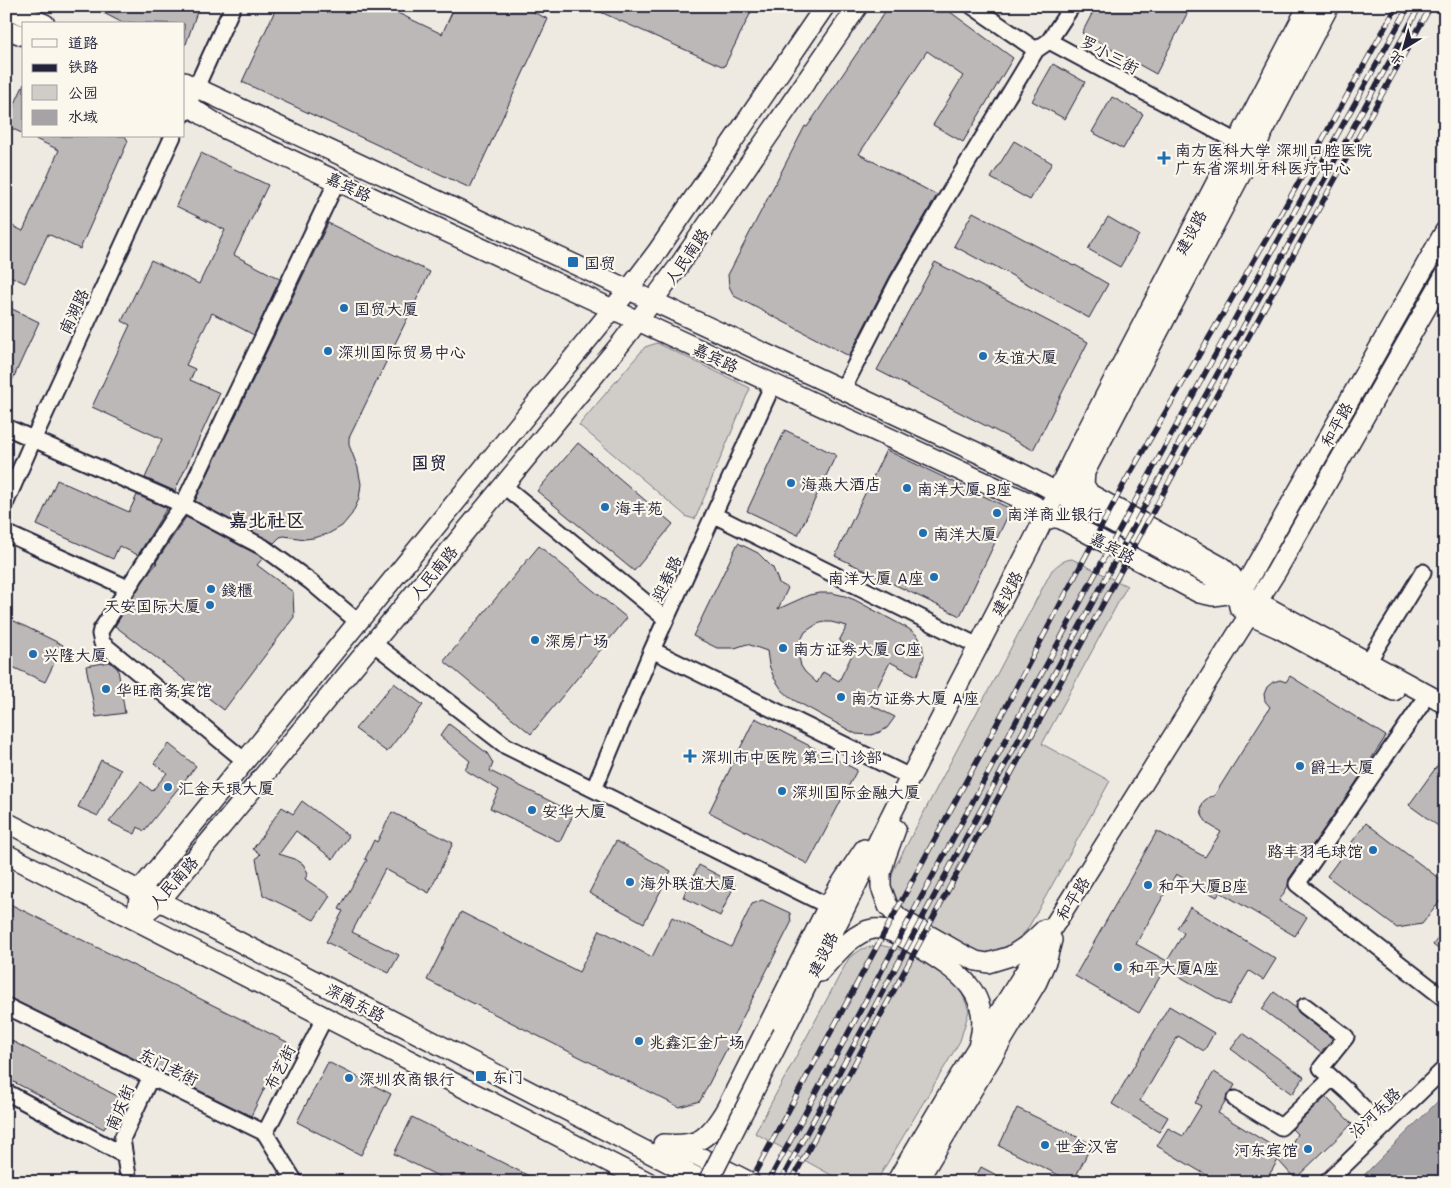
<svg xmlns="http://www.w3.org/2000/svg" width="1451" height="1188" viewBox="0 0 1451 1188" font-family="Mali,'LXGW WenKai TC',sans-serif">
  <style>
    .green { fill: #d0cdc9; stroke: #797882 }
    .water { fill: #a6a3a7; stroke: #716f7c }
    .building { fill: #bcb8b8; stroke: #22223b; fill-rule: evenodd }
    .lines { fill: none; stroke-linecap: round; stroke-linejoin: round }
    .minor-casing { stroke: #22223b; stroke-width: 19 }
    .major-casing { stroke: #22223b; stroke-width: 22 }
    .minor { stroke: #fbf7ec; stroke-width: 15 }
    .major { stroke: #fbf7ec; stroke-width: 19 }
    .rail-casing { stroke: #22223b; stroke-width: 5.5 }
    .rail { stroke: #fbf7ec; stroke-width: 4; stroke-dasharray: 11; stroke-linecap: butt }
    .major-bridge-casing { stroke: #22223b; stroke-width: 22; stroke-linecap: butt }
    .major-bridge { stroke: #fbf7ec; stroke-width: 19 }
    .poi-dot { fill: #1f6fb2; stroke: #fbf7ec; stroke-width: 2 }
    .labels { text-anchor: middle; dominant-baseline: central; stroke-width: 4.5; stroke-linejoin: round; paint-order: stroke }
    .street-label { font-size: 16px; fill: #22223b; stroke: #fbf7ec }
    .poi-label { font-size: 16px; fill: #22223b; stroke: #fbf7ec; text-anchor: start }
    .neighbourhood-label { font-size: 18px; font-weight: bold; fill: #22223b; stroke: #fbf7ec }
    .quarter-label { font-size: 19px; font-weight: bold; fill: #22223b; stroke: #fbf7ec }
  </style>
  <rect width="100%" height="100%" fill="#eeeae2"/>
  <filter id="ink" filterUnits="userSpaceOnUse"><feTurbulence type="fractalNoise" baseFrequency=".02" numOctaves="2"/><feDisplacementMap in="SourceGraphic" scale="10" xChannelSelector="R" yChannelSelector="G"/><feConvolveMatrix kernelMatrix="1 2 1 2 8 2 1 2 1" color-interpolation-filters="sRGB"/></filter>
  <g filter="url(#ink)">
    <path class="green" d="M 657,343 L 750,388 L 695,519 L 687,517 L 579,425 L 645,347 Z
      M 1072,559 L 1127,586 L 1042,744 L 1110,781 L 1027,930 L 1013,943 L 995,952 L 979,953 L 963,946 L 897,907 L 890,883 L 894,869 L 1052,570 C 1059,564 1063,560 1072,559 Z
      M 879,945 L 898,949 L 921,959 L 946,974 L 961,990 L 969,1011 L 960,1041 L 876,1182 L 844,1182 L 755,1133 L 849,958 L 862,949 Z"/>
    <path class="water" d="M 1445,1094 L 1445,1176 L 1439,1182 L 1357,1182 Z"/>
    <path class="building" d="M 90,6 L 199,6 L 186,44 L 184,44 L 184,24 L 121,22 Z
      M 277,6 L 383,6 L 442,34 L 455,6 L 520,6 L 548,19 L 470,188 L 242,82 Z
      M 587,6 L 754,6 L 724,67 Z
      M 889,6 L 942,6 L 1013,58 L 963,142 L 933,125 L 963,76 L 927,51 L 859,154 L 937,195 L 890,276 L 849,356 L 734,296 L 729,286 L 728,275 L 805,126 L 807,127 Z
      M 1096,6 L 1191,6 L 1156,74 L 1082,33 Z
      M 1053,64 L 1085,82 L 1065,119 L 1032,101 Z
      M 24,84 L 24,134 L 6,126 L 6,123 Z
      M 1112,97 L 1143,114 L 1123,149 L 1092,132 Z
      M 29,136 L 125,136 L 128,141 L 80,249 L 48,234 L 25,283 L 6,274 L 6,223 L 23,231 L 59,150 Z
      M 1014,141 L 1052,163 L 1030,200 L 991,178 Z
      M 201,153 L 268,185 L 234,255 L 280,279 L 254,335 L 212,313 L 186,365 L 195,369 L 190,380 L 220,393 L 175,491 L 145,478 L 162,439 L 92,407 L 130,325 L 122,321 L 151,260 L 199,284 L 225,230 L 176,206 Z
      M 973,212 L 1074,266 L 1075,265 L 1108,284 L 1089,318 L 991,264 L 991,266 L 954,246 Z
      M 1108,217 L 1139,235 L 1120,267 L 1088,249 Z
      M 328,223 L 430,272 L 349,438 L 349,445 L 358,468 L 361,484 L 359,499 L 352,514 L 342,526 L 328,534 L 313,538 L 305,539 L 284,536 L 280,537 L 274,543 L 195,501 Z
      M 935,262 L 1088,342 L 1033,450 L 877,370 Z
      M 6,306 L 39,322 L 6,394 Z
      M 785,430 L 836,455 L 798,535 L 747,511 Z
      M 578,443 L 673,524 L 634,571 L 537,491 Z
      M 886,450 L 1011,509 L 960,616 L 835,556 Z
      M 57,480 L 129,512 L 137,495 L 167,508 L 138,555 L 119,546 L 113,559 L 37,525 Z
      M 186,517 L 258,555 L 263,558 L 257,565 L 293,592 L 294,617 L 224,710 L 115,626 L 143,581 L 157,563 L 156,562 Z
      M 738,543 L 758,553 L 773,568 L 779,583 L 788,588 L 778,609 L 809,595 L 820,593 L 832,593 L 845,596 L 855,600 L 909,629 L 918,636 L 922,645 L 924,656 L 921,666 L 917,676 L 890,662 L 869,704 L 895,717 L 887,728 L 880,732 L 871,735 L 856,734 L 792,699 L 782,690 L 774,678 L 769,665 L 767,651 L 747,644 L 735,648 L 717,648 L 693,636 ZM 824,622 L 831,622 L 847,626 L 839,641 L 855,649 L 839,681 L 823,672 L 817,683 L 805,672 L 801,666 L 798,652 L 799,644 L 805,632 L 817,624 Z
      M 539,546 L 627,618 L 531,734 L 444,661 Z
      M 6,617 L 63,645 L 45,682 L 6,664 Z
      M 110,662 L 118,669 L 125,713 L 96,717 L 86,666 Z
      M 1290,676 L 1386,736 L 1353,787 L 1289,879 L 1288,886 L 1279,901 L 1307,917 L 1295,936 L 1220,892 L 1217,897 L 1176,874 L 1136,944 L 1167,961 L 1184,933 L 1177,928 L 1190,907 L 1276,959 L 1263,980 L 1249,971 L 1229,1005 L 1165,968 L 1139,1013 L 1075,976 L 1157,831 L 1205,857 L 1221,832 L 1208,824 L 1203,817 L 1201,810 L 1203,802 L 1209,797 L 1214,796 L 1270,707 L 1265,701 L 1264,694 L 1267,687 L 1273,682 L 1280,680 L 1286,682 Z
      M 394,683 L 423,705 L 387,752 L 355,729 Z
      M 755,718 L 857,770 L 808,864 L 709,812 Z
      M 449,724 L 487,753 L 493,763 L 490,771 L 574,813 L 560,842 L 490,808 L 499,790 L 465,770 L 470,761 L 440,736 Z
      M 169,744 L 196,766 L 144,831 L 138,827 L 135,834 L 109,822 L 141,782 L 152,791 L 167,773 L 154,763 Z
      M 1445,755 L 1445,831 L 1409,805 Z
      M 101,760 L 121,770 L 98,816 L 78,807 Z
      M 302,801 L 349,836 L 333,859 L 296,831 L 279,854 L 295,859 L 303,864 L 308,873 L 305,879 L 330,896 L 314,920 L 263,895 L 256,859 L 260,854 L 253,849 L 282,807 L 293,814 Z
      M 392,812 L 453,843 L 429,893 L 385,869 L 352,932 L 399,955 L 389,973 L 326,942 L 343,911 L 339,909 L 367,860 L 365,859 L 374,840 L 377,842 Z
      M 1366,823 L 1445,883 L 1445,895 L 1422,924 L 1397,928 L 1327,876 Z
      M 616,841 L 671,871 L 644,923 L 589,893 Z
      M 699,865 L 735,884 L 720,916 L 683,897 Z
      M 762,900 L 790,913 L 791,923 L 700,1101 L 679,1107 L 427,980 L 461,912 L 579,972 L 600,930 L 652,957 L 672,917 L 731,947 L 752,904 Z
      M 6,902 L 287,1042 L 251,1116 L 6,996 Z
      M 1445,928 L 1445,954 L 1433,945 Z
      M 1274,992 L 1296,1008 L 1299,1013 L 1333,1039 L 1321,1053 L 1262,1009 Z
      M 1169,1006 L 1214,1033 L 1204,1051 L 1178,1036 L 1140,1101 L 1168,1117 L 1159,1132 L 1112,1104 Z
      M 1243,1033 L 1304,1077 L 1292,1094 L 1231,1049 Z
      M 10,1040 L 121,1098 L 104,1129 L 6,1078 L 6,1048 Z
      M 328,1062 L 391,1094 L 361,1155 L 297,1122 Z
      M 1214,1072 L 1235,1085 L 1232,1090 L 1227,1095 L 1226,1100 L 1218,1113 L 1286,1154 L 1297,1134 L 1292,1129 L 1326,1097 L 1352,1124 L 1295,1179 L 1278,1160 L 1265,1182 L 1218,1182 L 1157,1146 L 1168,1128 L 1183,1136 L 1201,1106 L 1195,1103 Z
      M 1017,1108 L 1092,1144 L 1073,1182 L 999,1146 Z
      M 412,1117 L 541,1182 L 442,1182 L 444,1179 L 394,1154 Z
      M 981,1167 L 1010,1182 L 973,1182 Z"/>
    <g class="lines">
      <g class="minor-casing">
        <path id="minor" d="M 972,6 L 1036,50
          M 1049,41 L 1237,142
          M 184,114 L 233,6
          M 843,389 L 898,281 L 951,190 L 1036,50 L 1049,41 L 1072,6
          M 6,427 L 183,505 L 263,547 L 311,582 L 358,622
          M 504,486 L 666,619
          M 6,502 L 33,440 L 173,136
          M 714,515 L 978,646
          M 6,533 L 128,588
          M 373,643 L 506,746 L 828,906
          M 652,650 L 910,777
          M 1368,662 L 1423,572
          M 1421,705 L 1297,884 L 1445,999
          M 245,761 L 102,643 L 100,634 L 101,630 L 171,521 L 183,505 L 337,181
          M 594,789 L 652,650 L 773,384
          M 6,1006 L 265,1133 L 295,1182
          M 1305,1006 L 1346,1037 L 1321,1068 L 1348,1092 L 1383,1128
          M 6,1092 L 124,1155
          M 1235,1099 L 1281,1127 L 1332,1078
          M 265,1133 L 325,1017
          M 129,1182 L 122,1139 L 151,1076
          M 1327,1182 L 1445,1068"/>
      </g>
      <g class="major-casing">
        <path id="major" d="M 6,8 L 45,24
          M 6,29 L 24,36
          M 184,82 L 1023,474 L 1445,704
          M 184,103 L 225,129 L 1034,505 L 1042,513 L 1043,522
          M 1085,472 L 1084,485 L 1090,494 L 1222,567 L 1232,576
          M 1079,504 C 1070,494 1080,482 1085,472 L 1329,6
          M 1043,522 C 1050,518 1054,517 1061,519 L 1199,593 L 1213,596 L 1241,592
          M 1394,691 L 1278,628 L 1249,615 L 1239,607 L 1238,600 L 1241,592 L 1445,231
          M 6,822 L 706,1182
          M 896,829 L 886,856 L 881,873 L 881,887 L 888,906 L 899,918 L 962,954 L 976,961 L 988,963 L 1011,956 L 1029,944 L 1045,929
          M 6,854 L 648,1182
          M 136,920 L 160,901 L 622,342 L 678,267 L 858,6
          M 136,920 L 140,890 L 629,289 L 657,252 L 825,6
          M 820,972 C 833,958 853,932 873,929 C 890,927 905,939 919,947 C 955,970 993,991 979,1042
          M 783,1033 L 901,795 L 1037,533 L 1078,448 L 1308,6
          M 663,1144 C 699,1147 708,1139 726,1109 L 828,906 L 840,885 L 864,849
          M 674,1147 L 696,1155 L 750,1182
          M 896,1182 L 945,1099 L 1276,572 L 1445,275
          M 917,1182 L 1037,982 L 1047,959 L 1052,940"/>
      </g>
      <use href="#minor" class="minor"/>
      <use href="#major" class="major"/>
      <g class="rail-casing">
        <path id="rail" d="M 750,1182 L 992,733 L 1125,482 L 1281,214 L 1397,6
          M 768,1182 L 1091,582 L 1244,302 L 1409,6
          M 780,1182 L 1150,496 L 1420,6
          M 791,1182 C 1002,789 1214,396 1431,6"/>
      </g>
      <use href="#rail" class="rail"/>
      <g class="major-bridge-casing">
        <path id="major-bridge" d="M 708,1182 L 783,1033"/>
      </g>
      <use href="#major-bridge" class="major-bridge"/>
    </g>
  </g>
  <g class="poi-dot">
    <path d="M1161.5 150.5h5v5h5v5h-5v5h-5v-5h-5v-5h5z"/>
    <rect x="567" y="256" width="12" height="12" rx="2.5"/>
    <circle cx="344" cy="308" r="5"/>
    <circle cx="328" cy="351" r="5"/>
    <circle cx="983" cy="356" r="5"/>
    <circle cx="791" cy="483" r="5"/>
    <circle cx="907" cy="488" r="5"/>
    <circle cx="605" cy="507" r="5"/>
    <circle cx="997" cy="513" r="5"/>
    <circle cx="923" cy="533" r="5"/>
    <circle cx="934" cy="577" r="5"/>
    <circle cx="211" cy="589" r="5"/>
    <circle cx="210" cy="605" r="5"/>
    <circle cx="535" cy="640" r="5"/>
    <circle cx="783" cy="648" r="5"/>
    <circle cx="33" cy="654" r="5"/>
    <circle cx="106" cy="689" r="5"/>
    <circle cx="841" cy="697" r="5"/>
    <path d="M687.5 748.5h5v5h5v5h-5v5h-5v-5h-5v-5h5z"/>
    <circle cx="1300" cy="766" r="5"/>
    <circle cx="168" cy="787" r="5"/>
    <circle cx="782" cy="791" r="5"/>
    <circle cx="532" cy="810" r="5"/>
    <circle cx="1373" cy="850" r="5"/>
    <circle cx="630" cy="882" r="5"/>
    <circle cx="1148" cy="885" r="5"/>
    <circle cx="1118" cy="967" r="5"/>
    <circle cx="639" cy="1041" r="5"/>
    <rect x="475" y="1070" width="12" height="12" rx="2.5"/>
    <circle cx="349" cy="1078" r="5"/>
    <circle cx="1045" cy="1145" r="5"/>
    <circle cx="1308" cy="1149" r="5"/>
  </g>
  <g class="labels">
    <g class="street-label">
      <text transform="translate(1110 54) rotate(28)">罗小三街</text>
      <text transform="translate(349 186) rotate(25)">嘉宾路</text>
      <text transform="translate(1190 232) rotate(-62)">建设路</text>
      <text transform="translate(686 256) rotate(-55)">人民南路</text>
      <text transform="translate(73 311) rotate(-65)">南湖路</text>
      <text transform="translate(716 357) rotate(25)">嘉宾路</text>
      <text transform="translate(1336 424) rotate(-61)">和平路</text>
      <text transform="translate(1113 547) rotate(28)">嘉宾路</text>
      <text transform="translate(433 572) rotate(-50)">人民南路</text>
      <text transform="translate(666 578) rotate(-65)">迎春路</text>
      <text transform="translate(1006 593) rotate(-62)">建设路</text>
      <text transform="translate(173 882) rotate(-48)">人民南路</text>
      <text transform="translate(1072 898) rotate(-58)">和平路</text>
      <text transform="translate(822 954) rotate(-64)">建设路</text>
      <text transform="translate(356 1002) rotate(27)">深南东路</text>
      <text transform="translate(169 1066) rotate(26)">东门老街</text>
      <text transform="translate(279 1067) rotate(-63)">布艺街</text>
      <text transform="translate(119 1107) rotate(-67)">南庆街</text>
      <text transform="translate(1374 1112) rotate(-44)">沿河东路</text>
    </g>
    <g class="poi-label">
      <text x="1175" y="149">南方医科大学 深圳口腔医院<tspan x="1175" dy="18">广东省深圳牙科医疗中心</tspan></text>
      <text x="584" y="262">国贸</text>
      <text x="354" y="308">国贸大厦</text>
      <text x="338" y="351">深圳国际贸易中心</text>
      <text x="993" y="356">友谊大厦</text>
      <text x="801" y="483">海燕大酒店</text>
      <text x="917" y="488">南洋大厦 B座</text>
      <text x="615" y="507">海丰苑</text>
      <text x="1007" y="513">南洋商业银行</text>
      <text x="933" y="533">南洋大厦</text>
      <text x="924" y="577" text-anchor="end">南洋大厦 A座</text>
      <text x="221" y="589">錢櫃</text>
      <text x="200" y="605" text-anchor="end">天安国际大厦</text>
      <text x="545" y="640">深房广场</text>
      <text x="793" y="648">南方证券大厦 C座</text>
      <text x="43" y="654">兴隆大厦</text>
      <text x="116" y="689">华旺商务宾馆</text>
      <text x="851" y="697">南方证券大厦 A座</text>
      <text x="701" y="756">深圳市中医院 第三门诊部</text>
      <text x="1310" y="766">爵士大厦</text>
      <text x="178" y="787">汇金天琅大厦</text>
      <text x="792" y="791">深圳国际金融大厦</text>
      <text x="542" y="810">安华大厦</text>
      <text x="1363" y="850" text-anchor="end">路丰羽毛球馆</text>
      <text x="640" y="882">海外联谊大厦</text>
      <text x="1158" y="885">和平大厦B座</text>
      <text x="1128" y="967">和平大厦A座</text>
      <text x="649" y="1041">兆鑫汇金广场</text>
      <text x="492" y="1076">东门</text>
      <text x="359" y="1078">深圳农商银行</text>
      <text x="1055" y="1145">世金汉宫</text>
      <text x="1298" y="1149" text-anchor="end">河东宾馆</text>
    </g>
    <g class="neighbourhood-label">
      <text x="429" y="462">国贸</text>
    </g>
    <g class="quarter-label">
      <text x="267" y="519">嘉北社区</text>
    </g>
  </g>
  <rect width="1451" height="1188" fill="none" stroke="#fbf7ec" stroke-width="25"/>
  <rect x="12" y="12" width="1426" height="1163" fill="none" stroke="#22223b" stroke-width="2" filter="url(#ink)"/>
  <rect x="22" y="22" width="162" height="115" fill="#fbf7ec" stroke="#a4a2a5"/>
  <rect x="32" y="39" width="25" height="8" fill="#fbf7ec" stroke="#a4a2a5"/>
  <text x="68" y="48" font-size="15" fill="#22223b">道路</text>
  <rect x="32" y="64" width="25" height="8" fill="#22223b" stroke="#a4a2a5"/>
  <text x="68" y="72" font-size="15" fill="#22223b">铁路</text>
  <rect x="32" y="85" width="25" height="15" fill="#d0cdc9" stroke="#a4a2a5"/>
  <text x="68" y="98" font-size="15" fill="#22223b">公园</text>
  <rect x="32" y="110" width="25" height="15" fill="#a6a3a7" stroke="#a4a2a5"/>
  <text x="68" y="122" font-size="15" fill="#22223b">水域</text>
  <g transform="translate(1404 48) rotate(217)" stroke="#fbf7ec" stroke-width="4" paint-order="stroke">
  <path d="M0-4L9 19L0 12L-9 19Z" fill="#22223b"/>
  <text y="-8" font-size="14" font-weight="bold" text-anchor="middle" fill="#22223b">北</text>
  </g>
</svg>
